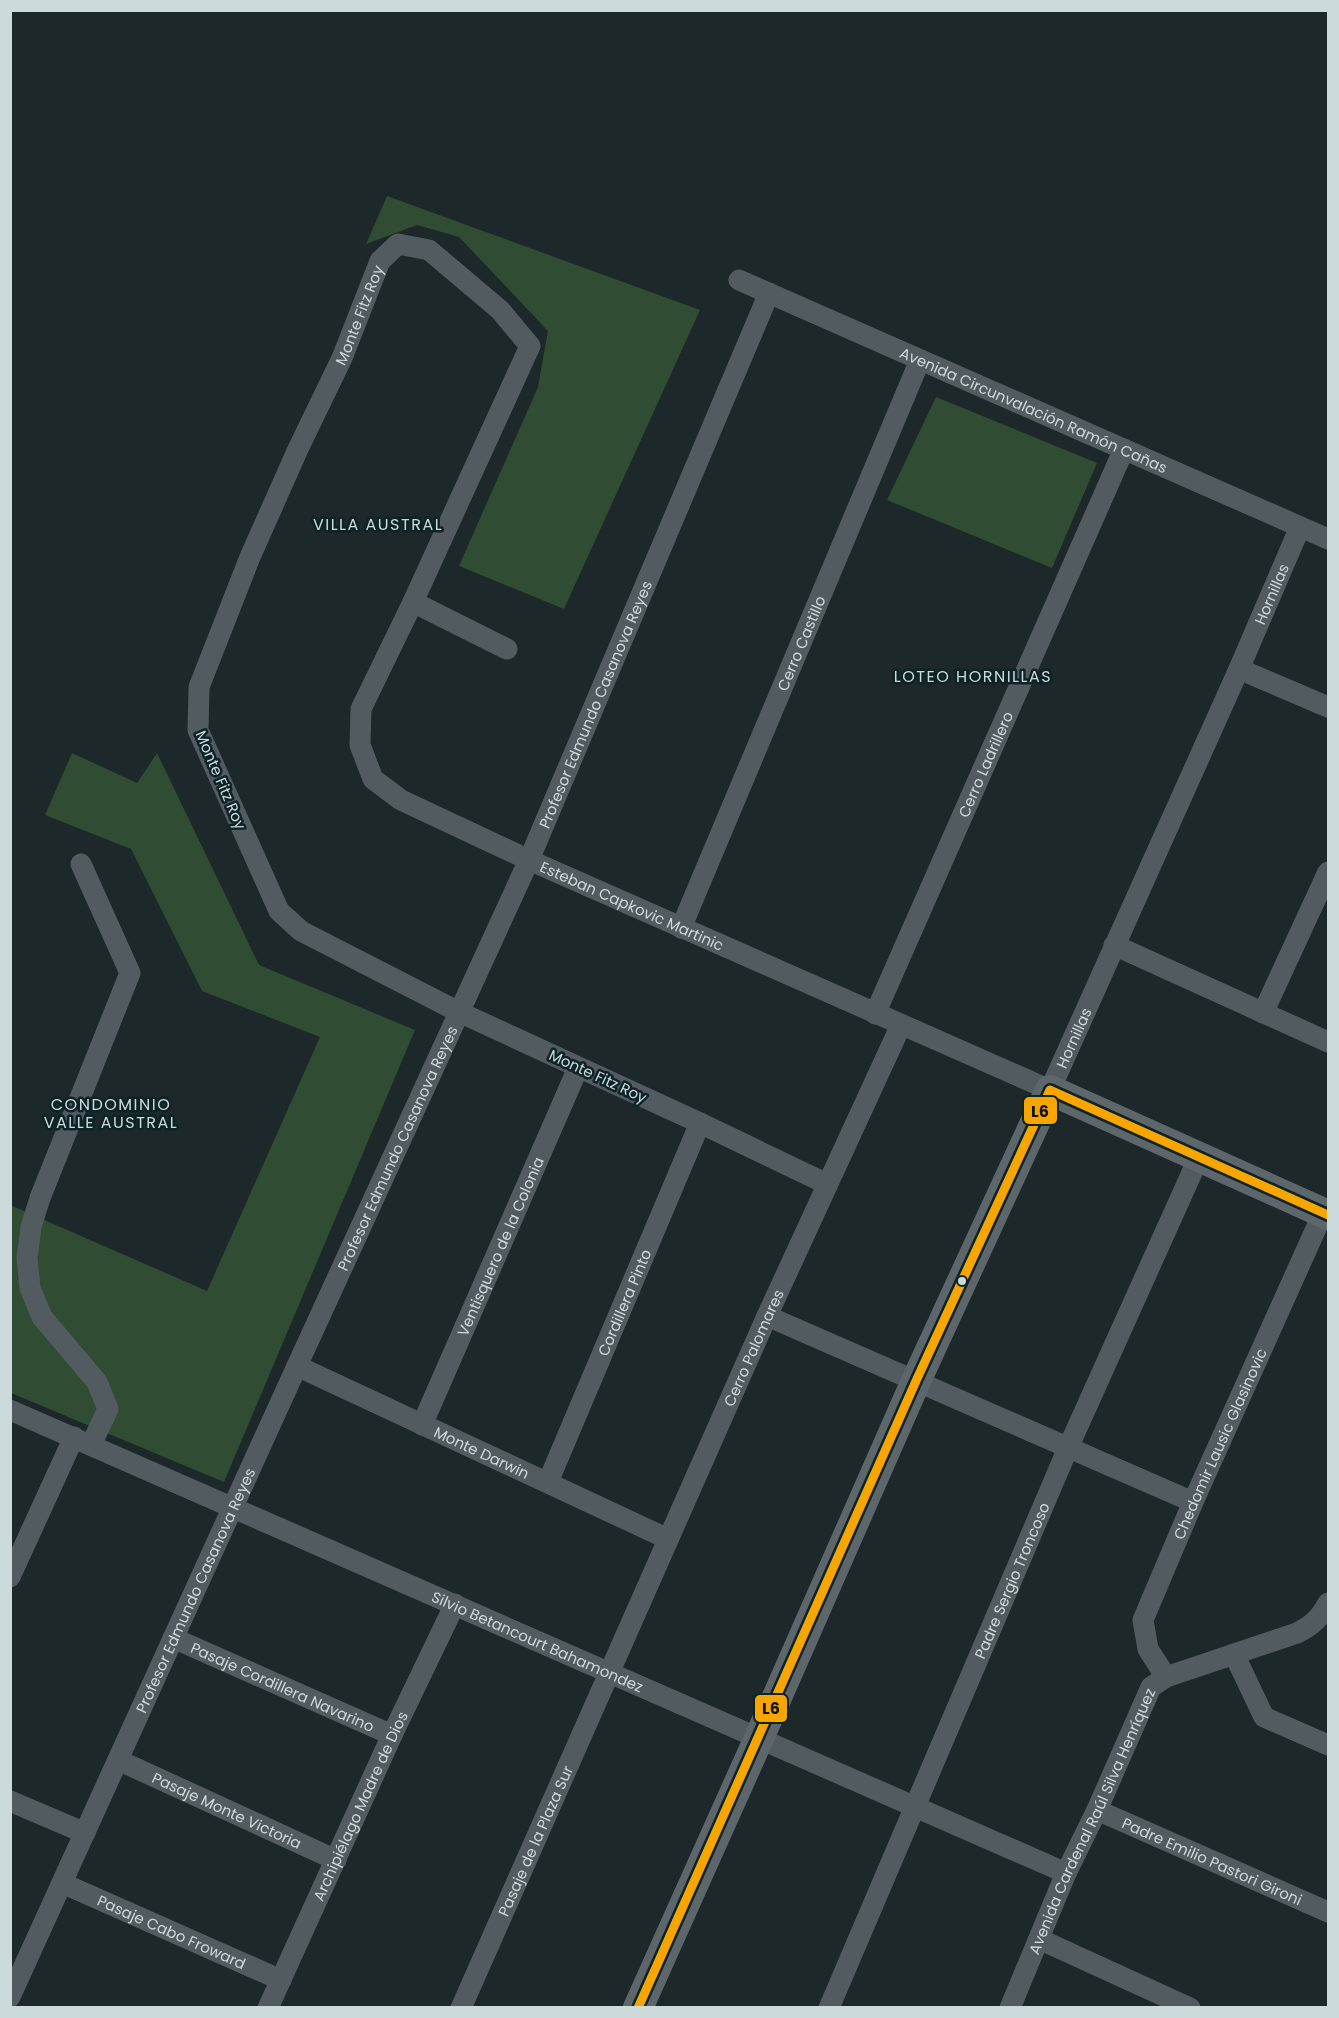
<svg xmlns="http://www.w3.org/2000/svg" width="1339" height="2018" viewBox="0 0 1339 2018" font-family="Poppins,sans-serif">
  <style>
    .green { fill: #304d33 }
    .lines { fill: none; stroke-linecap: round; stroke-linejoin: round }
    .street { stroke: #525b5f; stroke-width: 21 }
    .secondary { stroke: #5c666b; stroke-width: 30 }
    .bus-1-casing { stroke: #0d2325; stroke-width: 14 }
    .bus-1 { stroke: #f7a600; stroke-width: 9 }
    .bus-dot { fill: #cddadb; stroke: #0d2325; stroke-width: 2 }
    .labels { text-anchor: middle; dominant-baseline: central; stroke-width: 5; stroke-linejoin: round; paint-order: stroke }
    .street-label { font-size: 15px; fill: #cddadb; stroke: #0d2325 }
    .neighbourhood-label { font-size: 16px; letter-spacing: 1.5px; fill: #cddadb; stroke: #0d2325 }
    .line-badge { stroke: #0d2325; stroke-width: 2 }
    .pale-badge-label { font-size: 16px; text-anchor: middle; font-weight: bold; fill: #111 }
  </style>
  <rect width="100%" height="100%" fill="#1c2829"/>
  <path class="green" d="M 387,196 L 700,310 L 564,609 L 459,566 L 538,387 L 548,331 L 459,237 L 417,225 L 366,244 Z
    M 936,397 L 1097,463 L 1052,568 L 887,500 Z
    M 72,753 L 137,783 L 157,753 L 259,965 L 415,1030 L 224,1482 L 11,1393 L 10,1205 L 207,1291 L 320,1037 L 202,991 L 131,849 L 45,815 Z"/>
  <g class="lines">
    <g class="street">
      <path id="s1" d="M 739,280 L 1328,539"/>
      <path d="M 413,602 L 507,649"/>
      <path d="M 1239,669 L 1328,707"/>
      <path d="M 81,864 L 130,973 L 40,1198 L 31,1227 L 27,1258 L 30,1288 L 42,1317 L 97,1382 L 108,1409 L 91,1445"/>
      <path id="s2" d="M 681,928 L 920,360"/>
      <path d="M 1114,945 L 1328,1042"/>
      <path d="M 1263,1013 L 1328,872"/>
      <path id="s3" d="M 875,1014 L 1124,449"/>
      <path id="s4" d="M 827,1184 L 700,1123 L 459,1012 L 301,931 L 279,911 L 198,730 L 199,687 L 250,557 L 298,449 L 342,358 L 380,261 L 398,244 L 429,250 L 500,310 L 530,346 L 413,602 L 361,709 L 360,745 L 373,779 L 401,800 L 529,860 L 1050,1090 L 1239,669 L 1300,527"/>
      <path d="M 767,1316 L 1193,1502"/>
      <path id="s5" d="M 297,1366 L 668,1539"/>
      <path id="s6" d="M 10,1410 L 1066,1873"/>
      <path id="s7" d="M 422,1425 L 578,1068"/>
      <path id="s8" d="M 548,1482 L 700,1123"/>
      <path d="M 10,1577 L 74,1437"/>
      <path id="s9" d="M 173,1638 L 392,1735"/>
      <path d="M 1234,1654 L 1264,1717 L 1328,1745"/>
      <path id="s10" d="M 1166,1677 L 1148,1649 L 1143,1620 L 1193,1502 L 1323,1213"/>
      <path id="s11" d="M 118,1760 L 336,1860"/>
      <path d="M 10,1801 L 85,1833"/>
      <path id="s12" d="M 1097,1810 L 1328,1912"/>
      <path id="s13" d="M 62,1883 L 281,1980"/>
      <path d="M 1039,1939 L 1190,2008"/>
      <path id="s14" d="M 10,1997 L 297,1366 L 529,860 L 769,293"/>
      <path id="s15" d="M 268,2008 L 392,1735 L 455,1604"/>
      <path id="s16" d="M 461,2008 L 767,1316 L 901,1025"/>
      <path id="s17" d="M 829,2008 L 1068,1448 L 1199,1157"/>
      <path id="s18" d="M 1010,2008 L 1066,1873 L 1097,1810 L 1151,1687 L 1166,1677 L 1297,1633 C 1313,1625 1320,1618 1328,1603"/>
    </g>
    <path class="secondary" d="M 638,2008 L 759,1738 L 916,1381 L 1050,1090 L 1328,1215"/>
    <g class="bus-1-casing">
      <path id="bus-1" d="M 638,2008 L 916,1381 L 1050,1090 L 1328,1215"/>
    </g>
    <use href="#bus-1" class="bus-1"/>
  </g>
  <circle class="bus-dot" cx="962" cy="1281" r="5"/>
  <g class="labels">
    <g class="street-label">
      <text stroke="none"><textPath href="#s4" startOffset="1260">Monte Fitz Roy</textPath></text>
      <text stroke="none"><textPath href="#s1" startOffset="322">Avenida Circunvalación Ramón Cañas</textPath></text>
      <text stroke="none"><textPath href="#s4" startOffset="3276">Hornillas</textPath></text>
      <text stroke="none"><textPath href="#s2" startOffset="309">Cerro Castillo</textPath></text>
      <text stroke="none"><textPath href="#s14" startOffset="1419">Profesor Edmundo Casanova Reyes</textPath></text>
      <text stroke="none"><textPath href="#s3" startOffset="273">Cerro Ladrillero</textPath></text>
      <text transform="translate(221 780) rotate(67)">Monte Fitz Roy</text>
      <text stroke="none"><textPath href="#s4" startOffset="2276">Esteban Capkovic Martinic</textPath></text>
      <text stroke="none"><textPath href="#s4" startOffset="2790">Hornillas</textPath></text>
      <text transform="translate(598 1076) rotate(25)">Monte Fitz Roy</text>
      <text stroke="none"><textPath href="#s14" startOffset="933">Profesor Edmundo Casanova Reyes</textPath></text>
      <text stroke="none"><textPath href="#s7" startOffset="195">Ventisquero de la Colonia</textPath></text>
      <text stroke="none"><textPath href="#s8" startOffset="195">Cordillera Pinto</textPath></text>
      <text stroke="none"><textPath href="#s16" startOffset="722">Cerro Palomares</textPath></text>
      <text stroke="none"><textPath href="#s10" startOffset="255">Chedomir Lausic Glasinovic</textPath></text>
      <text stroke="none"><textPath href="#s5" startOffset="204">Monte Darwin</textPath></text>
      <text stroke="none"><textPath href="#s17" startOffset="465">Padre Sergio Troncoso</textPath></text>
      <text stroke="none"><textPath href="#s14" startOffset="447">Profesor Edmundo Casanova Reyes</textPath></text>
      <text stroke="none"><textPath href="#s6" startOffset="576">Silvio Betancourt Bahamondez</textPath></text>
      <text stroke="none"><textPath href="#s9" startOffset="120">Pasaje Cordillera Navarino</textPath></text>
      <text stroke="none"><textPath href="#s15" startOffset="222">Archipiélago Madre de Dios</textPath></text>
      <text stroke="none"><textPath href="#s11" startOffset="120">Pasaje Monte Victoria</textPath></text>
      <text stroke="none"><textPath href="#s18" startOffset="204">Avenida Cardenal Raúl Silva Henríquez</textPath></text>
      <text stroke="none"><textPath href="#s16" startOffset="183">Pasaje de la Plaza Sur</textPath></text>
      <text stroke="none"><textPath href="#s12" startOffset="126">Padre Emilio Pastori Gironi</textPath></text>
      <text stroke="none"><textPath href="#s13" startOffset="120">Pasaje Cabo Froward</textPath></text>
    </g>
    <g class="neighbourhood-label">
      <text x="378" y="524">VILLA AUSTRAL</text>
      <text x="973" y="676">LOTEO HORNILLAS</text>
      <text x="111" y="1104">CONDOMINIO<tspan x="111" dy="18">VALLE AUSTRAL</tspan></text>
    </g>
  </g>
  <g class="line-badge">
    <rect x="1023" y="1096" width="35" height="29" rx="6" fill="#f7a600"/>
    <rect x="754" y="1694" width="34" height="29" rx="6" fill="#f7a600"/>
  </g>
  <g class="pale-badge-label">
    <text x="1040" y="1117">L6</text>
    <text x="771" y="1714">L6</text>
  </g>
  <rect width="1339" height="2018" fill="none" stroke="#cddadb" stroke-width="24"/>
</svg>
